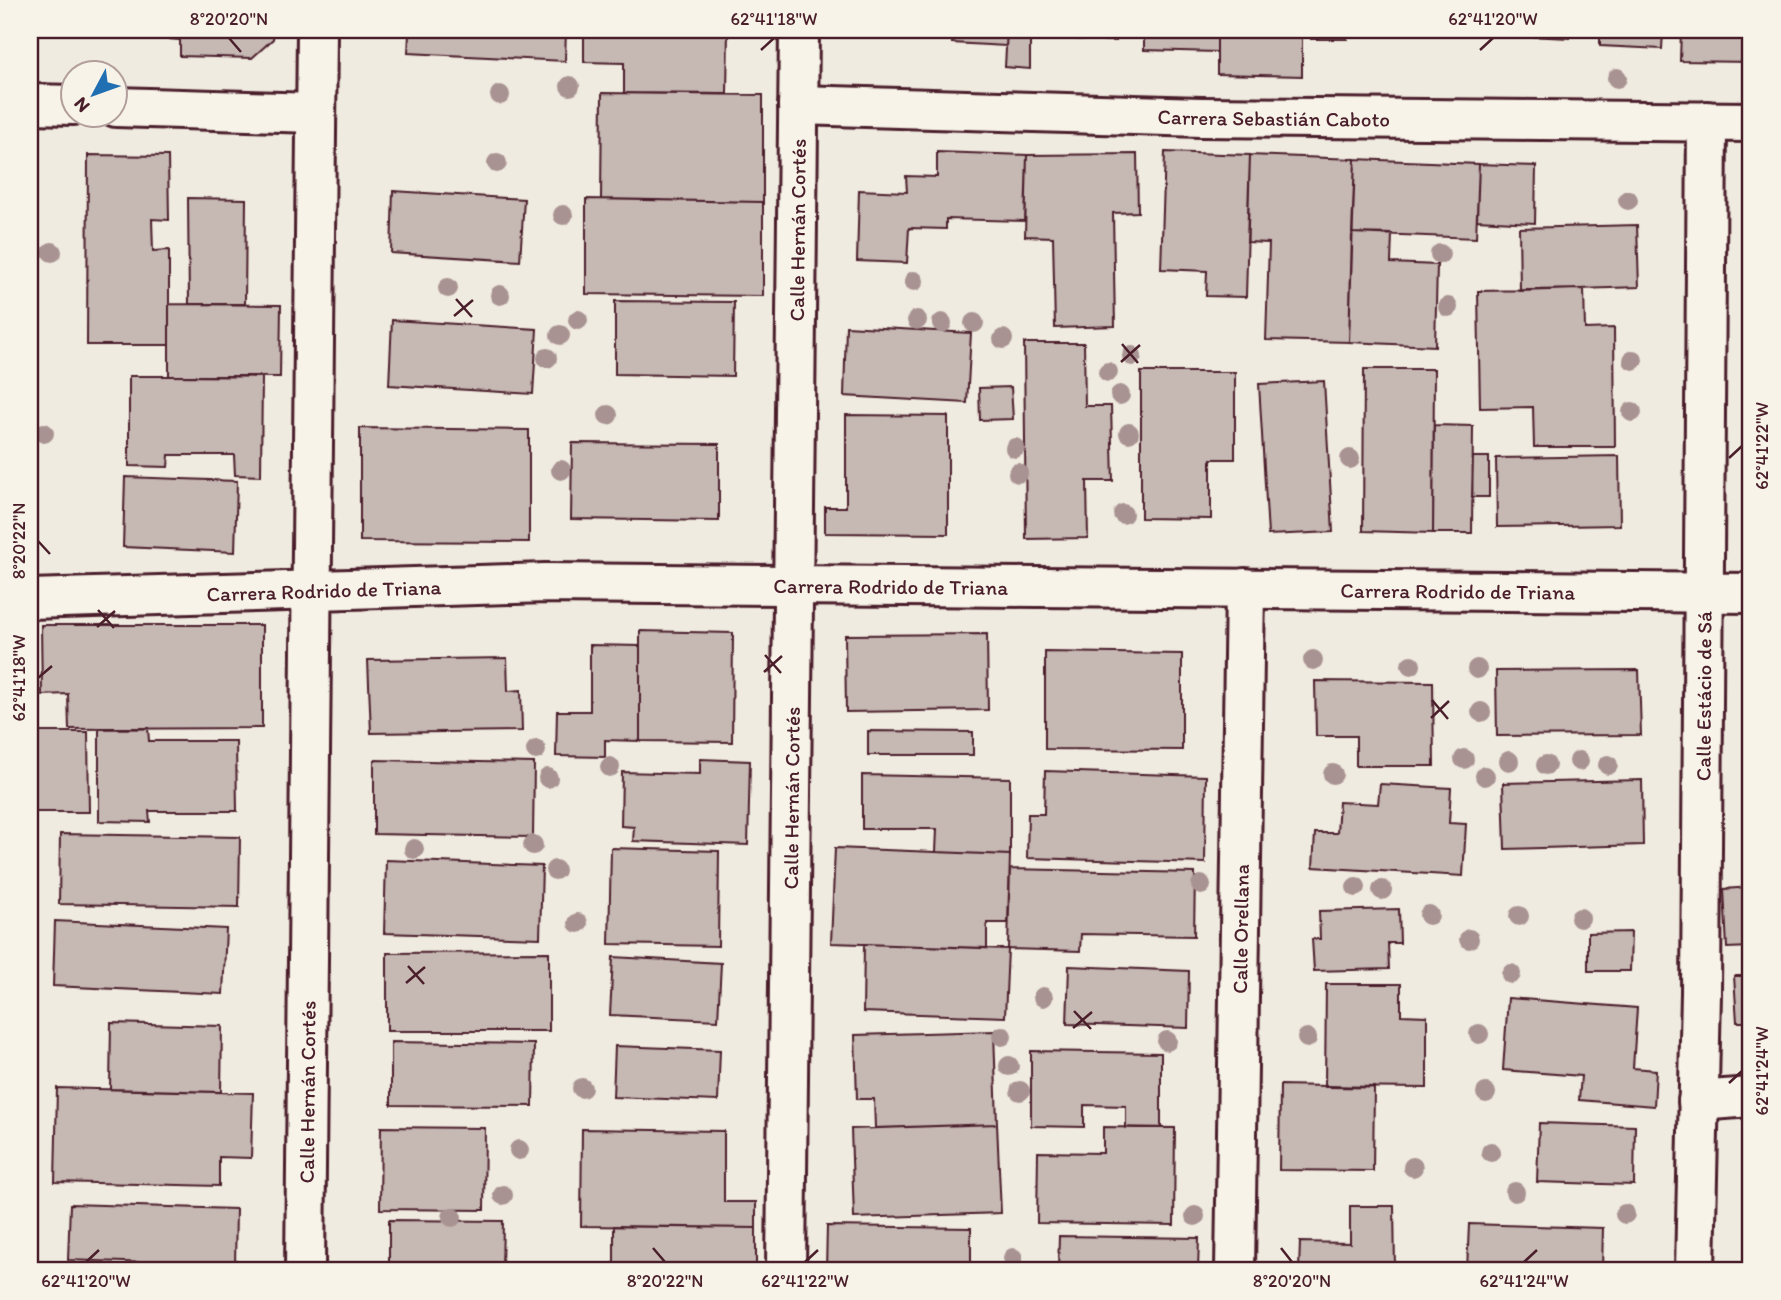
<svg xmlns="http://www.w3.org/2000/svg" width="1781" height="1300" viewBox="0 0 1781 1300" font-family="Itim,sans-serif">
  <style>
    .building { fill: #c6b8b3; stroke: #4a1f2b; stroke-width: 2 }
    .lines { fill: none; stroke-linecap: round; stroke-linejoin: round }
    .minor-casing { stroke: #4a1f2b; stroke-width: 44 }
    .minor { stroke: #f7f3e8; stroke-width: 38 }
    .tree { fill: #a89292 }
    .ticks { fill: none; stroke: #4a1f2b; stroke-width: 2.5 }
    .labels { text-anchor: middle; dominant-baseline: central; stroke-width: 7; stroke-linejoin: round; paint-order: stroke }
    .street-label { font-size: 21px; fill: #4a1f2b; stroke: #f7f3e8 }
    .neatline { fill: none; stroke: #4a1f2b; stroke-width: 2.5 }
    .ticks-label { font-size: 18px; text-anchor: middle; fill: #4a1f2b }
  </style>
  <rect width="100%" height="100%" fill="#f0ebe0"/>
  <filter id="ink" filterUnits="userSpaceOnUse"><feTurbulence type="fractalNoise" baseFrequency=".0143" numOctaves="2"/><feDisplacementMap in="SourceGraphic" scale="14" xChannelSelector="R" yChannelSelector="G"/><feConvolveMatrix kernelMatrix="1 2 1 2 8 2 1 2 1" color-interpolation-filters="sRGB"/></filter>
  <g filter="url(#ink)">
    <path class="building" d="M 101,30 L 160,30 L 159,39 L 101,35 Z
      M 170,30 L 274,30 L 273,39 L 252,58 L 180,56 L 180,40 L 170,39 Z
      M 375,30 L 566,30 L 565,61 L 408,53 L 409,34 L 375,32 Z
      M 584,30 L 728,30 L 727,94 L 624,93 L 624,63 L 584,62 Z
      M 865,30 L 942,30 L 942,38 L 865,34 Z
      M 953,30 L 1007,30 L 1006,46 L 952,43 Z
      M 1007,30 L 1116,30 L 1116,41 L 1030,37 L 1030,69 L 1005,67 Z
      M 1144,30 L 1217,30 L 1217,52 L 1144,50 Z
      M 1217,30 L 1302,30 L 1302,76 L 1217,74 Z
      M 1311,30 L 1401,30 L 1347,30 L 1347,39 L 1311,39 Z
      M 1401,30 L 1490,30 L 1490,31 Z
      M 1508,30 L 1569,30 L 1569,38 L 1508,35 Z
      M 1600,30 L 1663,30 L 1662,49 L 1600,46 Z
      M 1681,30 L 1751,30 L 1751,62 L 1680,61 Z
      M 602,93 L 763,95 L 763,202 L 601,199 Z
      M 937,152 L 1027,155 L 1025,221 L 946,219 L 946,229 L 909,228 L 907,263 L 857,261 L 859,190 L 907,192 L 906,176 L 937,177 Z
      M 1165,152 L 1250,155 L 1246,297 L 1206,296 L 1207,271 L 1161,269 Z
      M 1137,154 L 1138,212 L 1113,213 L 1115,326 L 1055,328 L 1053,237 L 1025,236 L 1027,155 Z
      M 88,155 L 168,156 L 169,220 L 152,219 L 153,251 L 169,250 L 169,345 L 87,345 Z
      M 1250,155 L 1355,159 L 1349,342 L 1266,340 L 1269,243 L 1247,242 Z
      M 1355,159 L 1479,164 L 1476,238 L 1352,233 Z
      M 1479,164 L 1536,166 L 1535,223 L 1477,220 Z
      M 393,191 L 524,199 L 520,261 L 391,253 Z
      M 188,198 L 246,199 L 245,304 L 189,304 Z
      M 586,199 L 763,202 L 763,296 L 586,294 Z
      M 1637,225 L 1639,287 L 1520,291 L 1519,228 Z
      M 1352,233 L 1392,234 L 1391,263 L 1437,265 L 1435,346 L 1349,342 Z
      M 1584,289 L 1585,329 L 1614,328 L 1615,447 L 1534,447 L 1533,407 L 1480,408 L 1478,291 Z
      M 615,301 L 734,302 L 733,376 L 615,374 Z
      M 169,304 L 281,305 L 280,377 L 169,376 Z
      M 392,320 L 537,329 L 533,394 L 389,385 Z
      M 846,326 L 971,333 L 967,403 L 844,396 Z
      M 1024,343 L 1084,343 L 1085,406 L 1111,406 L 1113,481 L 1087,481 L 1088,538 L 1026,539 Z
      M 1364,369 L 1434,369 L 1433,533 L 1363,531 Z
      M 1141,372 L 1235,372 L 1235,459 L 1211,459 L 1211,519 L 1141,518 Z
      M 129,376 L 262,376 L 261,476 L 235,475 L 234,455 L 169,455 L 168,467 L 129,466 Z
      M 1324,381 L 1333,532 L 1268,535 L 1259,384 Z
      M 1011,387 L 1013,419 L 980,420 L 979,388 Z
      M 846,415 L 948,416 L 948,534 L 825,533 L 825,507 L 846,507 Z
      M 1434,425 L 1473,426 L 1472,533 L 1433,533 Z
      M 360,428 L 529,430 L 529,542 L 360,541 Z
      M 572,443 L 719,444 L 719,521 L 571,519 Z
      M 1619,456 L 1620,525 L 1497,527 L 1496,458 Z
      M 1473,457 L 1489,457 L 1489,497 L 1472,497 Z
      M 125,477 L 237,481 L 235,552 L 123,547 Z
      M 41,625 L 262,625 L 262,728 L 69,729 L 68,694 L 42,695 Z
      M 640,631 L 733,633 L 732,742 L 640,741 Z
      M 987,634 L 988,710 L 846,712 L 845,635 Z
      M 590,645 L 640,646 L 640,741 L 605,740 L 605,757 L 556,756 L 557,711 L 590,711 Z
      M 1045,652 L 1182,654 L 1182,750 L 1045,749 Z
      M 507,658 L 508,691 L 521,690 L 522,731 L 371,733 L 368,660 Z
      M 1639,670 L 1641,735 L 1497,736 L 1496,671 Z
      M 1315,681 L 1433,682 L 1434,766 L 1356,766 L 1356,736 L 1316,736 Z
      M 99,728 L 148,728 L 149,741 L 236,741 L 237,811 L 149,811 L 150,822 L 99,821 Z
      M 868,731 L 973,732 L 973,755 L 868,755 Z
      M 30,732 L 88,732 L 89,812 L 30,812 Z
      M 700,759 L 750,761 L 748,845 L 633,841 L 634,827 L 621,826 L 622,772 L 700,774 Z
      M 374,760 L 534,763 L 533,837 L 374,834 Z
      M 1045,771 L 1206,776 L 1205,863 L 1027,858 L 1028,814 L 1044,814 Z
      M 862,775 L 1010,778 L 1010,855 L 936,852 L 937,829 L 862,829 Z
      M 1642,780 L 1643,845 L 1505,849 L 1503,783 Z
      M 1380,784 L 1451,788 L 1449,823 L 1466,824 L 1463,876 L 1313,867 L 1315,833 L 1337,833 L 1339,802 L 1378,804 Z
      M 60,834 L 240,837 L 239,907 L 59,904 Z
      M 611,848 L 719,851 L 718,946 L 609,944 Z
      M 835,848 L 1010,855 L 1008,923 L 987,923 L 987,948 L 831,943 Z
      M 386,860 L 542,866 L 540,938 L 384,933 Z
      M 1010,869 L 1195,873 L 1194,936 L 1081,934 L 1080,951 L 1008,949 Z
      M 1751,887 L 1751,947 L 1727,948 L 1724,889 Z
      M 1399,909 L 1400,943 L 1388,943 L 1389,969 L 1314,971 L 1312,939 L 1320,939 L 1319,911 Z
      M 55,921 L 226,929 L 223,994 L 53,986 Z
      M 1631,932 L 1630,971 L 1588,971 L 1588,933 Z
      M 864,944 L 1008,949 L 1005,1017 L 863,1012 Z
      M 549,952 L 549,1031 L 387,1031 L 387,953 Z
      M 613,957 L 721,963 L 718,1020 L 610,1015 Z
      M 1069,966 L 1189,971 L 1188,1028 L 1067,1024 Z
      M 1734,976 L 1751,976 L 1751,1022 L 1737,1022 Z
      M 1326,984 L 1401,984 L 1401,1015 L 1427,1016 L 1427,1088 L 1325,1087 Z
      M 1508,998 L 1637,1008 L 1633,1068 L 1656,1070 L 1654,1106 L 1579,1100 L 1581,1076 L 1503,1070 Z
      M 111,1023 L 222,1026 L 221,1092 L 110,1089 Z
      M 994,1031 L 997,1124 L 875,1128 L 874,1099 L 857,1099 L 855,1035 Z
      M 391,1042 L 534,1044 L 533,1106 L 391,1105 Z
      M 615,1046 L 720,1050 L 718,1101 L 613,1097 Z
      M 1031,1051 L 1161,1053 L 1161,1128 L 1126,1128 L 1126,1106 L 1084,1105 L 1084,1127 L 1031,1126 Z
      M 1280,1085 L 1374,1087 L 1373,1171 L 1279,1170 Z
      M 57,1088 L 253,1093 L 251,1158 L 219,1157 L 219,1186 L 55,1182 Z
      M 1539,1123 L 1635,1126 L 1634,1185 L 1537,1182 Z
      M 997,1124 L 1001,1213 L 854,1218 L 851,1129 Z
      M 381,1127 L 485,1128 L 484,1210 L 380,1209 Z
      M 1103,1127 L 1175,1128 L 1174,1225 L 1037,1223 L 1038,1152 L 1103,1153 Z
      M 582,1129 L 724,1131 L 724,1202 L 756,1202 L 756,1228 L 581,1226 Z
      M 1745,1155 L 1751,1155 L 1751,1264 Z
      M 70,1204 L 236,1209 L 235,1266 L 68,1260 Z
      M 1350,1206 L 1394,1206 L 1395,1270 L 1299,1270 L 1300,1242 L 1350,1243 Z
      M 389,1220 L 503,1221 L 502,1270 L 389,1270 Z
      M 1469,1224 L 1603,1228 L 1602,1270 L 1467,1270 Z
      M 614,1226 L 756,1228 L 756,1270 L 614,1270 Z
      M 827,1226 L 971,1228 L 971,1270 L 826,1270 Z
      M 1059,1236 L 1199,1238 L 1198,1270 L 1058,1270 Z"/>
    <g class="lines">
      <g class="minor-casing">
        <g id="minor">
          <path d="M 30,104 L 74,105"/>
          <path id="s1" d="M 798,105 L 1201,117 L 1751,122"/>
          <path d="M 116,107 L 316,113"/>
          <path id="s2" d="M 30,599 L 545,583 L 1751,593"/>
          <path d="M 1698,1101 L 1751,1097"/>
          <path id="s3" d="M 305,1270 L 317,30"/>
          <path id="s4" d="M 786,1270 L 799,30"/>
          <path id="s5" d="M 1235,1270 L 1245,588"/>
          <path id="s6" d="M 1695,1270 L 1701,993 L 1707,121"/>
        </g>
      </g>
      <use href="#minor" class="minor"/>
    </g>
    <g class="tree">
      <circle cx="1617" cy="78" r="10"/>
      <circle cx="570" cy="86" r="10"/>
      <circle cx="500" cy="95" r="10"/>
      <circle cx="497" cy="163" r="10"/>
      <circle cx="1628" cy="200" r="10"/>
      <circle cx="563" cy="215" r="10"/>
      <circle cx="52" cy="252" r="10"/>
      <circle cx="1440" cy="254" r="10"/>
      <circle cx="914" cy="281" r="10"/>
      <circle cx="448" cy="288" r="10"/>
      <circle cx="500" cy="295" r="10"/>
      <circle cx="1448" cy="307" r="10"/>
      <circle cx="578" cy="320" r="10"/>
      <circle cx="917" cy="320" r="10"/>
      <circle cx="942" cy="323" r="10"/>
      <circle cx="974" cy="323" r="10"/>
      <circle cx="560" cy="335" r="10"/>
      <circle cx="1003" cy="339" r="10"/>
      <circle cx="1132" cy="356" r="10"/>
      <circle cx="547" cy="358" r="10"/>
      <circle cx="1633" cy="360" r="10"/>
      <circle cx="1108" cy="372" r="10"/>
      <circle cx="1120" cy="395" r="10"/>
      <circle cx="1632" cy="412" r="10"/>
      <circle cx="608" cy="415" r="10"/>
      <circle cx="44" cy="433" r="10"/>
      <circle cx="1129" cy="433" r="10"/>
      <circle cx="1015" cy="448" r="10"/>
      <circle cx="1350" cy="459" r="10"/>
      <circle cx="561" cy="470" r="10"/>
      <circle cx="1018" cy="473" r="10"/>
      <circle cx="1123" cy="514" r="10"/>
      <circle cx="1313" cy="660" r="10"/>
      <circle cx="1411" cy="665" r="10"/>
      <circle cx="1477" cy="669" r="10"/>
      <circle cx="1481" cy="712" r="10"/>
      <circle cx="536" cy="750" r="10"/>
      <circle cx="1464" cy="759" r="10"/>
      <circle cx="1509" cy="761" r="10"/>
      <circle cx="1579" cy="761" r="10"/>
      <circle cx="1546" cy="765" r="10"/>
      <circle cx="1608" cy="765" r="10"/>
      <circle cx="610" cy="767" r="10"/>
      <circle cx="1333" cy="774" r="10"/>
      <circle cx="1485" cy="776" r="10"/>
      <circle cx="548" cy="778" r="10"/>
      <circle cx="533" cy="845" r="10"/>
      <circle cx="414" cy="849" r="10"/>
      <circle cx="555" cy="870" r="10"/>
      <circle cx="1201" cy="885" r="10"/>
      <circle cx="1356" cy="887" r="10"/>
      <circle cx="1382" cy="890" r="10"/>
      <circle cx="1429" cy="915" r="10"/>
      <circle cx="1519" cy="916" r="10"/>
      <circle cx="1580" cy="918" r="10"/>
      <circle cx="578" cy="923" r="10"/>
      <circle cx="1469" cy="939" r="10"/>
      <circle cx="1511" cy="974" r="10"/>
      <circle cx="1043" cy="997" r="10"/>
      <circle cx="1479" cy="1034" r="10"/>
      <circle cx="1002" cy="1036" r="10"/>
      <circle cx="1307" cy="1038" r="10"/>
      <circle cx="1167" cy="1041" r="10"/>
      <circle cx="1009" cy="1066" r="10"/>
      <circle cx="582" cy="1088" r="10"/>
      <circle cx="1020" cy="1091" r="10"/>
      <circle cx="1486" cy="1093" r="10"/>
      <circle cx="519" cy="1150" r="10"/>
      <circle cx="1491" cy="1152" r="10"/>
      <circle cx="1413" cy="1167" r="10"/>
      <circle cx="1515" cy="1192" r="10"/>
      <circle cx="503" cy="1195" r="10"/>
      <circle cx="1625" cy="1214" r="10"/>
      <circle cx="1195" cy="1216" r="10"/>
      <circle cx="452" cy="1217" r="10"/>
      <circle cx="1013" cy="1258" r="10"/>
    </g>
  </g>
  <path class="ticks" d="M 229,38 L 241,52M 761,50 L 774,38M 1480,50 L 1493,38M 456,299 L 472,317M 454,316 L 473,300M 1122,344 L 1138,363M 1121,362 L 1140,345M 1729,458 L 1742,446M 38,541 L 50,554M 98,610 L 114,628M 97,627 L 115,611M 765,655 L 781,673M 764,672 L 782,656M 38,678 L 52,666M 1432,700 L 1448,719M 1431,718 L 1449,701M 408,966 L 424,984M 406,983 L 425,967M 1074,1011 L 1091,1029M 1073,1028 L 1092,1012M 1729,1083 L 1742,1071M 653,1248 L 665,1262M 1281,1248 L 1292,1262M 86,1262 L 99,1250M 805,1262 L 818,1250M 1524,1262 L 1537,1250"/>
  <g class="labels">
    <g class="street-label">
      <text stroke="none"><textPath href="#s1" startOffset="476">Carrera Sebastián Caboto</textPath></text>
      <text stroke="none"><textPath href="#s4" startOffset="1040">Calle Hernán Cortés</textPath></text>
      <text stroke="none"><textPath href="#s2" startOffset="861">Carrera Rodrido de Triana</textPath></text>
      <text stroke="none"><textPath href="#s2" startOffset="294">Carrera Rodrido de Triana</textPath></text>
      <text stroke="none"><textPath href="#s2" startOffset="1428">Carrera Rodrido de Triana</textPath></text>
      <text stroke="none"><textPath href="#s6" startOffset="574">Calle Estácio de Sá</textPath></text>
      <text stroke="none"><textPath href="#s4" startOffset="472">Calle Hernán Cortés</textPath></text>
      <text stroke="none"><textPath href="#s5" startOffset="341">Calle Orellana</textPath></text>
      <text stroke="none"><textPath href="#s3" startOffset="178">Calle Hernán Cortés</textPath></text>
    </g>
  </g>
  <rect width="1781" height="1300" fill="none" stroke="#f7f3e8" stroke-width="77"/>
  <g transform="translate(94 94) rotate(229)"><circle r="33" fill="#f7f3e8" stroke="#b29e9c" stroke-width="2"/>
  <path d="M0-5L12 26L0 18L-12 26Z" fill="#1f6fb2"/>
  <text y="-10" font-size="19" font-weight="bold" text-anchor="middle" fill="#4a1f2b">N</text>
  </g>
  <rect x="38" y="38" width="1704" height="1224" class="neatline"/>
  <g class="ticks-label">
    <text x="229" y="25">8°20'20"N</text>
    <text x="774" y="25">62°41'18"W</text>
    <text x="1493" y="25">62°41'20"W</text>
    <text transform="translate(1762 446) rotate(-90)" y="6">62°41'22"W</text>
    <text transform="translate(19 541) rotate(-90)" y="6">8°20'22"N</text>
    <text transform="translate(19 678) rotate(-90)" y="6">62°41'18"W</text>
    <text transform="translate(1762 1071) rotate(-90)" y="6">62°41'24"W</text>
    <text x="86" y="1287">62°41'20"W</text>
    <text x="665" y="1287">8°20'22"N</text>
    <text x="805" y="1287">62°41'22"W</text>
    <text x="1292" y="1287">8°20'20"N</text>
    <text x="1524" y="1287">62°41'24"W</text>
  </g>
</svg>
